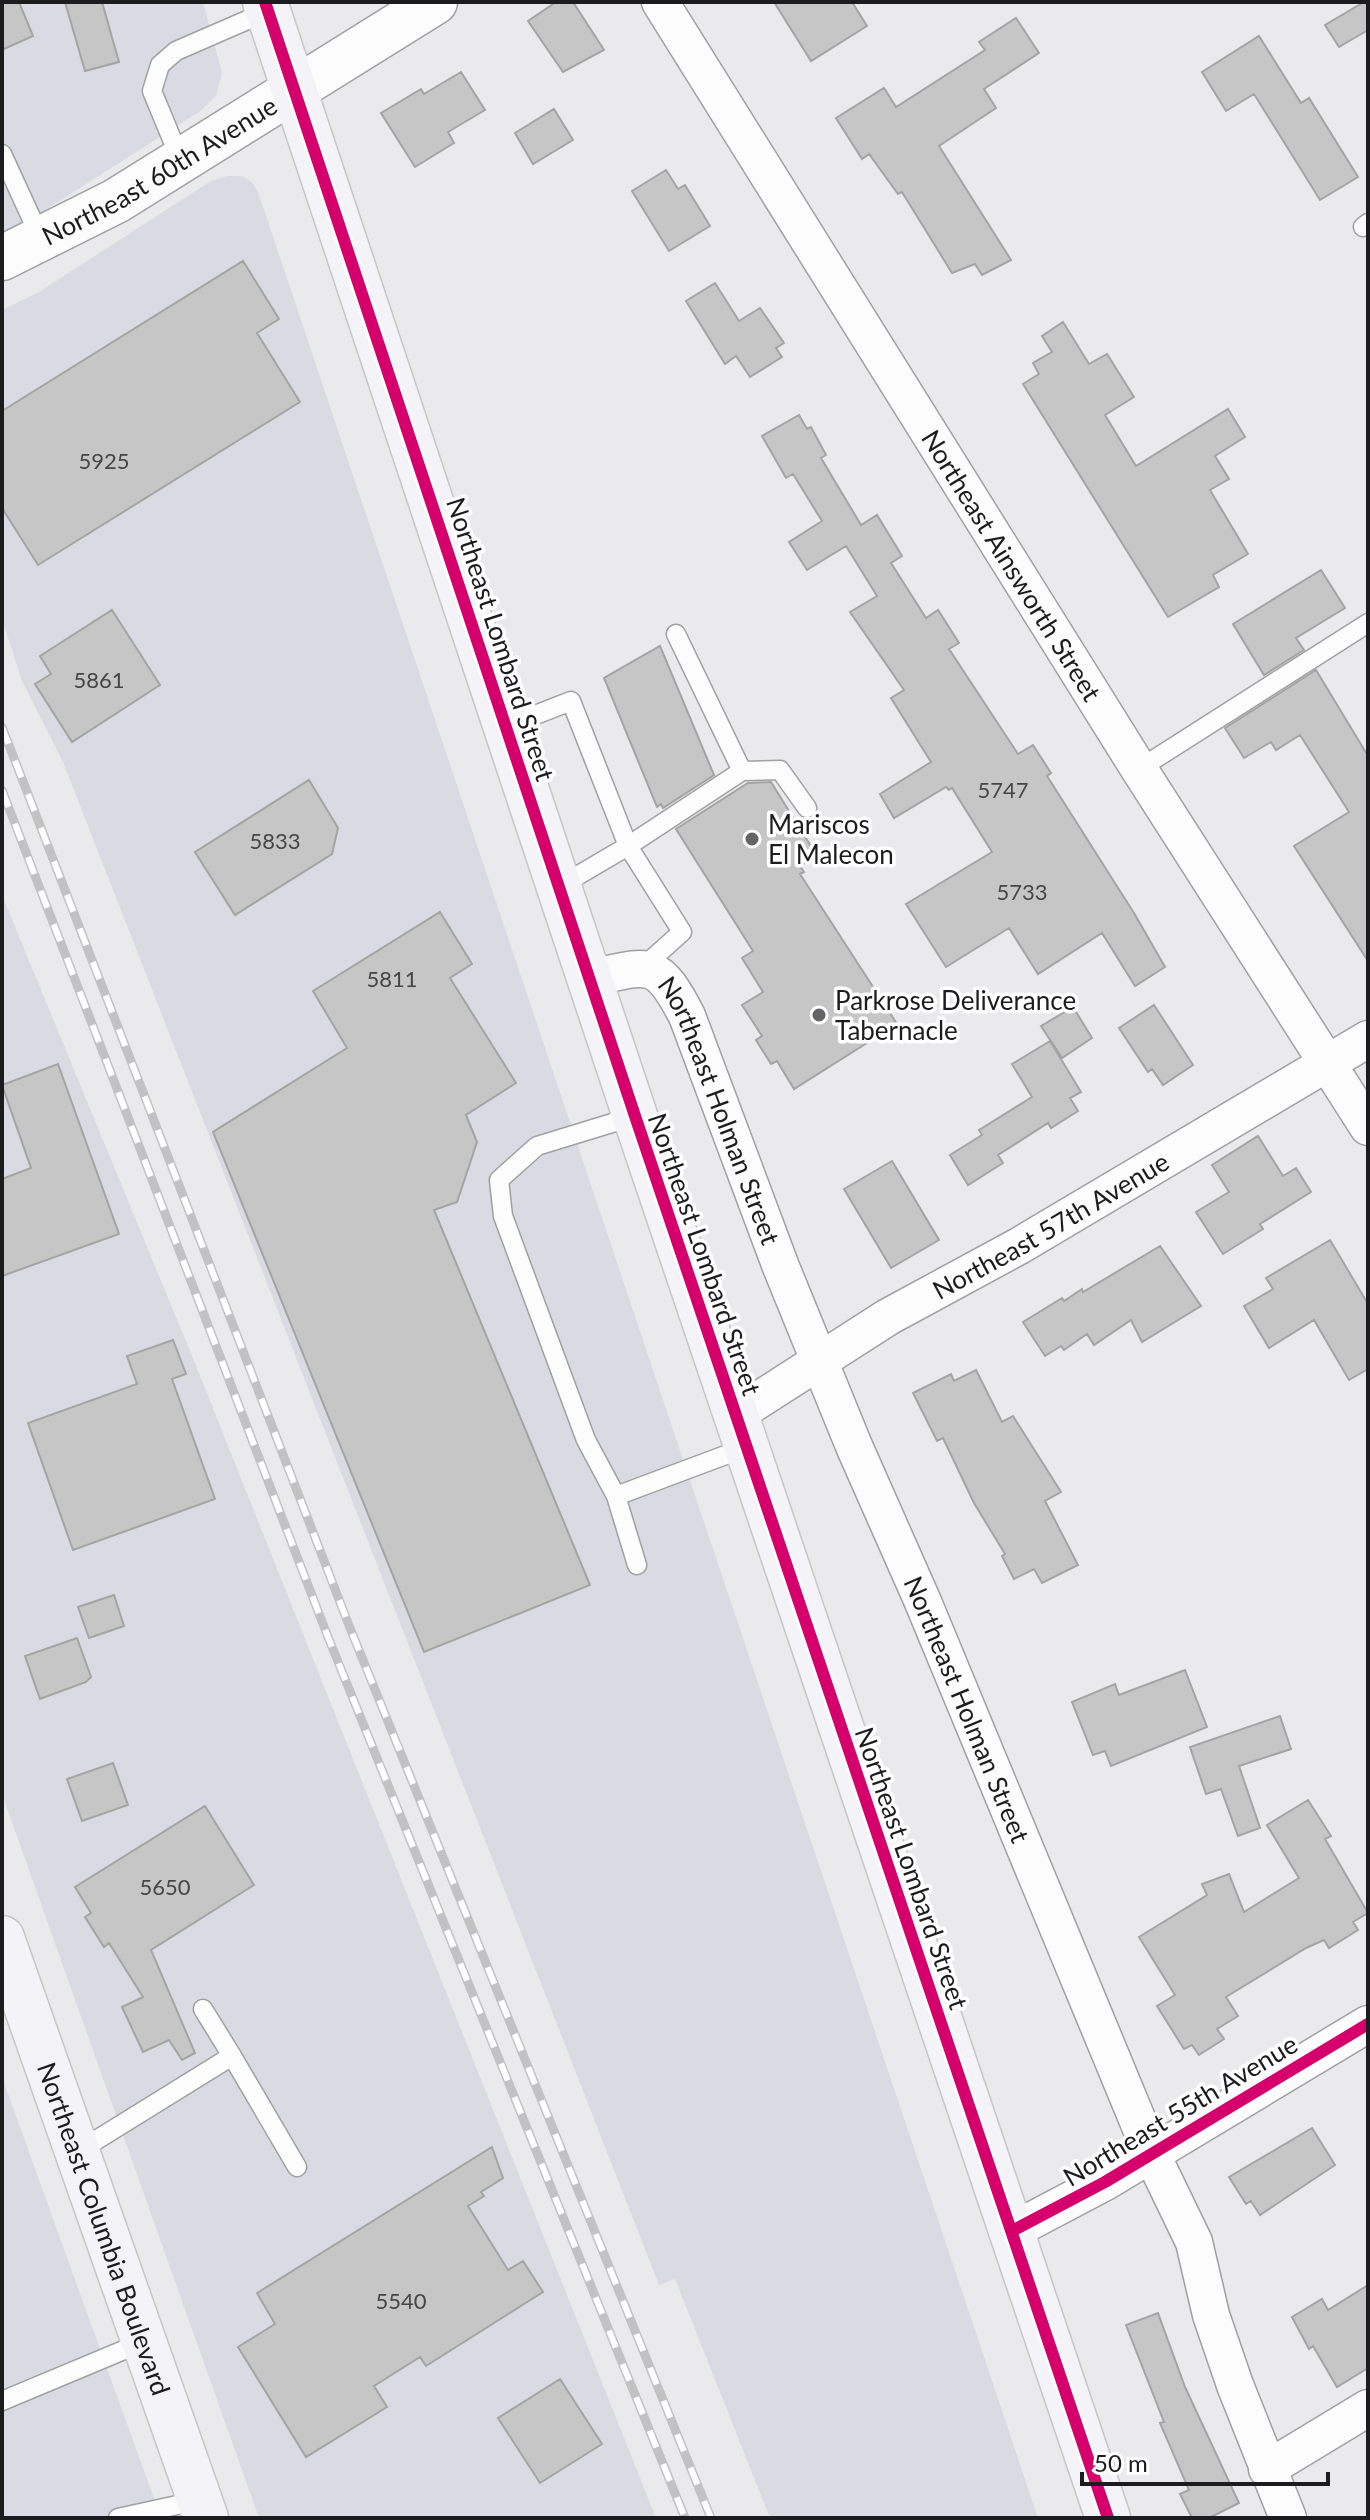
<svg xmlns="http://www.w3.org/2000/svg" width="1370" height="2520" viewBox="0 0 1370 2520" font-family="Lato,sans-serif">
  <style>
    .built { fill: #dadbe2 }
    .building { fill: #c6c6c6; stroke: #a4a4a4; stroke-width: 2 }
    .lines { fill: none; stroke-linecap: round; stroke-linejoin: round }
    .lane-casing { stroke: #9fa0a1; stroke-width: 21 }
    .street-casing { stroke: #9fa0a1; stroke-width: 39 }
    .secondary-casing { stroke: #9fa0a1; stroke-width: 47 }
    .primary-casing { stroke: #c6c6c6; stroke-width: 47 }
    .lane { stroke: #fcfcfc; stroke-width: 18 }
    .street { stroke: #fcfcfc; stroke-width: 36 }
    .secondary { stroke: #fcfcfc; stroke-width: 44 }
    .primary { stroke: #f3f3f8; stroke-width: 44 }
    .rail-casing { stroke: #c2c2c3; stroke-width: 9 }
    .rail { stroke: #fff; stroke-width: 6; stroke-dasharray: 18; stroke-linecap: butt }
    .cycleway-casing { stroke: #fff; stroke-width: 17 }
    .cycleway { stroke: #d6006c; stroke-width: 12 }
    .poi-dot { fill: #646466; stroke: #fff; stroke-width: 3 }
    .labels { text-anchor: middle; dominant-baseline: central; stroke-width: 7; stroke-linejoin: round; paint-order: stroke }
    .number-label { font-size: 22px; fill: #464648 }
    .street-label { font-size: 26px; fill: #1c1c1e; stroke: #fff }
    .poi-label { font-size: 26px; fill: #1c1c1e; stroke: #fff; text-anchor: start }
  </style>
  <rect width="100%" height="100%" fill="#eaeaec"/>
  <path class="built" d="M 2,2 L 203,2 L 222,73 L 216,96 L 199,112 L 28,221 L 2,232 Z
    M 227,176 L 242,176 L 252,182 L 258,192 L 1038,2518 L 770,2518 L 675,2279 L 659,2285 L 63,762 L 22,681 L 2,619 L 2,310 L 39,292 L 211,181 Z
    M 2,895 L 197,1368 L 656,2518 L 259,2518 L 2,1794 Z
    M 2,2077 L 161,2518 L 2,2518 Z"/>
  <path class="building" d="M 2,2 L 19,2 L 33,36 L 2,50 Z
    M 65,2 L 102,2 L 119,62 L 85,71 Z
    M 556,2 L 573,2 L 604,50 L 563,72 L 528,21 Z
    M 774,2 L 852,2 L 867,26 L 811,61 Z
    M 1364,2 L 1368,2 L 1368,30 L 1339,47 L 1325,25 Z
    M 1016,18 L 1039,53 L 984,89 L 996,108 L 939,146 L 1011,260 L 982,275 L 975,264 L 952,273 L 902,192 L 898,194 L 869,154 L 862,159 L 836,118 L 884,88 L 896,107 L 985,50 L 979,42 Z
    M 1259,36 L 1301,103 L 1309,98 L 1358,177 L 1320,200 L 1254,94 L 1226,111 L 1202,72 Z
    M 461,72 L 485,110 L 448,132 L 454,143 L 415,167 L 381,113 L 421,89 L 424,94 Z
    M 554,109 L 573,140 L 533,164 L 515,133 Z
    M 666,170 L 678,189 L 685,185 L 710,226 L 669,251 L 632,191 Z
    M 243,261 L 279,319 L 257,333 L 300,402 L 38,565 L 2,508 L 2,411 Z
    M 715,283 L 739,321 L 760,308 L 784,343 L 776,348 L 782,357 L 750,377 L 736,356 L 725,364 L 686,301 Z
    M 1063,322 L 1089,364 L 1107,354 L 1134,397 L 1105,415 L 1136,466 L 1228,409 L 1245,437 L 1215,456 L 1229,479 L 1210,490 L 1248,554 L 1213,575 L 1219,587 L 1168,617 L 1023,384 L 1039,374 L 1033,363 L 1052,352 L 1042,336 Z
    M 799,415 L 807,429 L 811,427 L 826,455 L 821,458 L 861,525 L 877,515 L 902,556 L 891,563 L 926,618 L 938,610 L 959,643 L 949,649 L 1018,754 L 1033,745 L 1051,773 L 1047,776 L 1134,913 L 1165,967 L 1135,986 L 1102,933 L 1038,974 L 1009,928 L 946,967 L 906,904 L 992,852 L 952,788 L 949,790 L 946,787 L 894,818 L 880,794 L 931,762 L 891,698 L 904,690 L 850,612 L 877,596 L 846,546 L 807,570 L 789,542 L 822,521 L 793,474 L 786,478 L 762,436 Z
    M 1321,570 L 1345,608 L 1296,638 L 1304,650 L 1264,675 L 1233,624 Z
    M 112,610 L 160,685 L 72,742 L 35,684 L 51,674 L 40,656 Z
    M 660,646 L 714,775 L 663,808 L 661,804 L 657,807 L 604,678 Z
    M 1316,670 L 1368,756 L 1368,961 L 1294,846 L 1349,812 L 1300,735 L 1276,750 L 1271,742 L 1244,758 L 1225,728 Z
    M 309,780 L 338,828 L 332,854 L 235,915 L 195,852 Z
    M 771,782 L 817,856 L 800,866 L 804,872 L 800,874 L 897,1024 L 794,1089 L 777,1061 L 771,1064 L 756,1040 L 762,1036 L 742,1005 L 763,992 L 742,958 L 753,951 L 676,829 L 748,783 Z
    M 440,912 L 472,964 L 450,978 L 516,1083 L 466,1115 L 477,1142 L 457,1202 L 434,1210 L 590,1585 L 424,1652 L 213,1132 L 347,1048 L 313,991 Z
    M 1154,1005 L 1193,1065 L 1163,1085 L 1152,1069 L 1148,1072 L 1119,1028 Z
    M 1073,1007 L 1092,1038 L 1062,1058 L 1041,1026 Z
    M 1050,1041 L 1081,1092 L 1070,1098 L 1078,1111 L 1051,1128 L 1048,1123 L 998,1155 L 1003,1163 L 968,1185 L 950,1155 L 982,1135 L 979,1130 L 1032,1097 L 1012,1064 Z
    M 58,1064 L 119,1234 L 2,1276 L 2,1179 L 31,1168 L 2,1085 Z
    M 1258,1136 L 1283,1176 L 1296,1168 L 1311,1192 L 1260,1224 L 1263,1229 L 1223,1254 L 1196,1212 L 1229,1192 L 1212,1165 Z
    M 892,1161 L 939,1240 L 891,1268 L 844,1189 Z
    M 1330,1240 L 1368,1304 L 1368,1369 L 1349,1380 L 1314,1320 L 1269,1348 L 1244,1306 L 1273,1289 L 1266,1278 Z
    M 1160,1246 L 1201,1306 L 1142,1342 L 1131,1320 L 1094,1345 L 1087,1334 L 1064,1350 L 1061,1346 L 1045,1356 L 1023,1322 L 1062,1298 L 1064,1301 L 1082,1289 L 1083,1292 Z
    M 173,1340 L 186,1374 L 172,1379 L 215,1499 L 73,1550 L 28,1423 L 137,1384 L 127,1356 Z
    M 976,1370 L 1002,1422 L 1013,1416 L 1061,1492 L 1045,1501 L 1078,1565 L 1042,1583 L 1034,1569 L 1014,1579 L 1002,1556 L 1005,1554 L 974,1503 L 943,1438 L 937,1441 L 913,1393 L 951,1374 L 954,1381 Z
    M 114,1595 L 124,1626 L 89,1638 L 78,1607 Z
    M 77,1638 L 91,1677 L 86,1682 L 40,1699 L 25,1656 Z
    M 1185,1670 L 1207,1727 L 1111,1766 L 1105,1751 L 1093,1755 L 1072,1702 L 1115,1684 L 1119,1695 Z
    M 1280,1716 L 1291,1749 L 1239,1766 L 1260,1828 L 1238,1836 L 1221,1789 L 1206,1794 L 1190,1747 Z
    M 113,1763 L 128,1805 L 82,1821 L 67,1779 Z
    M 1308,1800 L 1331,1836 L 1325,1839 L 1368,1913 L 1353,1922 L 1358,1930 L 1329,1948 L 1324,1940 L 1306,1948 L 1226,1997 L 1238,2016 L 1217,2029 L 1224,2039 L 1199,2055 L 1192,2045 L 1184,2049 L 1157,2006 L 1175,1995 L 1139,1937 L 1207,1895 L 1202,1884 L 1229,1874 L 1244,1912 L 1299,1878 L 1267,1825 Z
    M 205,1806 L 254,1885 L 151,1950 L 195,2053 L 182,2060 L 169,2040 L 143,2052 L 122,2007 L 143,1997 L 109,1943 L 104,1947 L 85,1917 L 91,1913 L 75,1887 Z
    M 1312,2128 L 1335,2165 L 1260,2215 L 1251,2201 L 1246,2204 L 1229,2177 Z
    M 492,2147 L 503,2178 L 481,2192 L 484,2196 L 468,2206 L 508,2270 L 523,2261 L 543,2292 L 426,2366 L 420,2357 L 374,2386 L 387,2407 L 306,2457 L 238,2347 L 275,2324 L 257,2293 Z
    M 1368,2285 L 1368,2368 L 1337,2387 L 1313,2346 L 1309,2349 L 1292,2317 L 1322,2299 L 1328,2310 Z
    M 1158,2313 L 1185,2387 L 1239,2503 L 1209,2518 L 1192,2518 L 1180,2494 L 1189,2490 L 1160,2423 L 1164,2422 L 1126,2325 Z
    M 560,2379 L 602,2444 L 540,2483 L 498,2418 Z"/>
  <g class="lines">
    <g class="lane-casing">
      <path id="lane" d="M 2,154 L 41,239
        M 181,161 L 152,91 L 160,65 L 176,51 L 268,11
        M 1363,227 L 1368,223
        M 507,726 L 571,701 L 628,846 L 682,932 L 643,967
        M 1139,769 L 1368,623
        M 742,771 L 780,770 L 807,808
        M 560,886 L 628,846 L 742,771 L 676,634
        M 635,1116 L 537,1146 L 499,1180 L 503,1216 L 586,1440 L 616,1496 L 747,1447
        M 616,1496 L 637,1565
        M 232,2056 L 297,2167
        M 77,2152 L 232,2056 L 203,2009
        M 2,2401 L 143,2342
        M 118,2518 L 200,2500"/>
    </g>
    <g class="street-casing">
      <g id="street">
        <path id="s1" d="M 660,2 L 1139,769 L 1368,1127"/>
        <path id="s2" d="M 591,978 C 650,965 657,958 687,1016 L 781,1267 L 854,1446 L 923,1602 L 1152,2155 L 1194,2242 L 1211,2315 L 1235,2385 L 1288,2518"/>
        <path id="s3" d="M 737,1414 L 888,1317 L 1019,1246 L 1368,1039"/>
        <path d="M 1012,2231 L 1105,2182 L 1368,2024"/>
        <path d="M 1267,2469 L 1368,2408"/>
      </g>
    </g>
    <g class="secondary-casing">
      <g id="secondary">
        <path id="s4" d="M 2,258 L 116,201 L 435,2"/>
      </g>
    </g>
    <g class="primary-casing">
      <g id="primary">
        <path d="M 265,2 L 635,1116 L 1108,2518"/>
        <path id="s5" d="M 2,1938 L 206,2518"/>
      </g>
    </g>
    <use href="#lane" class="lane"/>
    <use href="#street" class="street"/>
    <use href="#secondary" class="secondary"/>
    <use href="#primary" class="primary"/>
    <g class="rail-casing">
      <path id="rail" d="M 2,727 L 350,1628 L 711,2518
        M 2,790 L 328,1637 L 685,2518"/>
    </g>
    <use href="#rail" class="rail"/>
    <g class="cycleway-casing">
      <path id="cycleway" d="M 265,2 L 635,1116 L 1108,2518
        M 1012,2231 L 1105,2182 L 1368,2024"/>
    </g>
    <use href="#cycleway" class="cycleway"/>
  </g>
  <g class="poi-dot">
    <circle cx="752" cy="839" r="8"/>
    <circle cx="819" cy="1015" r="8"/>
  </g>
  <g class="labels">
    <g class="number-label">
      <text x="104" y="460">5925</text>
      <text x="99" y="679">5861</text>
      <text x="1003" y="789">5747</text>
      <text x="275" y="840">5833</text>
      <text x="1022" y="891">5733</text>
      <text x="392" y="978">5811</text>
      <text x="165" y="1886">5650</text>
      <text x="401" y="2300">5540</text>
    </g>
    <g class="street-label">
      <text stroke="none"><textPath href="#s4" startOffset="180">Northeast 60th Avenue</textPath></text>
      <text stroke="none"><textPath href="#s1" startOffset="664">Northeast Ainsworth Street</textPath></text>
      <text transform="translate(501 639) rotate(72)">Northeast Lombard Street</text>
      <text stroke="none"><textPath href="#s2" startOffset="220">Northeast Holman Street</textPath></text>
      <text stroke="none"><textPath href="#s3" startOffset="366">Northeast 57th Avenue</textPath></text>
      <text transform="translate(705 1254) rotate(71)">Northeast Lombard Street</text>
      <text stroke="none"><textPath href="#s2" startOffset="868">Northeast Holman Street</textPath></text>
      <text transform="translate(912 1868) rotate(71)">Northeast Lombard Street</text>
      <text transform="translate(1180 2110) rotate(-31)">Northeast 55th Avenue</text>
      <text stroke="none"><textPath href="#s5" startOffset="308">Northeast Columbia Boulevard</textPath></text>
    </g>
    <g class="poi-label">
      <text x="768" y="824">Mariscos<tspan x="768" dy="30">El Malecon</tspan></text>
      <text x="835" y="1000">Parkrose Deliverance<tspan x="835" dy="30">Tabernacle</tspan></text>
    </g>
  </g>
  <rect width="1370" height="2520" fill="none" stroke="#1c1c1e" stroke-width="8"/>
  <path d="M1082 2472v12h246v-12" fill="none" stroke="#1c1c1e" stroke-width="4"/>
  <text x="1094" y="2472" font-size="24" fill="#1c1c1e" stroke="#ffffff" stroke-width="6" paint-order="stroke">50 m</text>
</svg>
